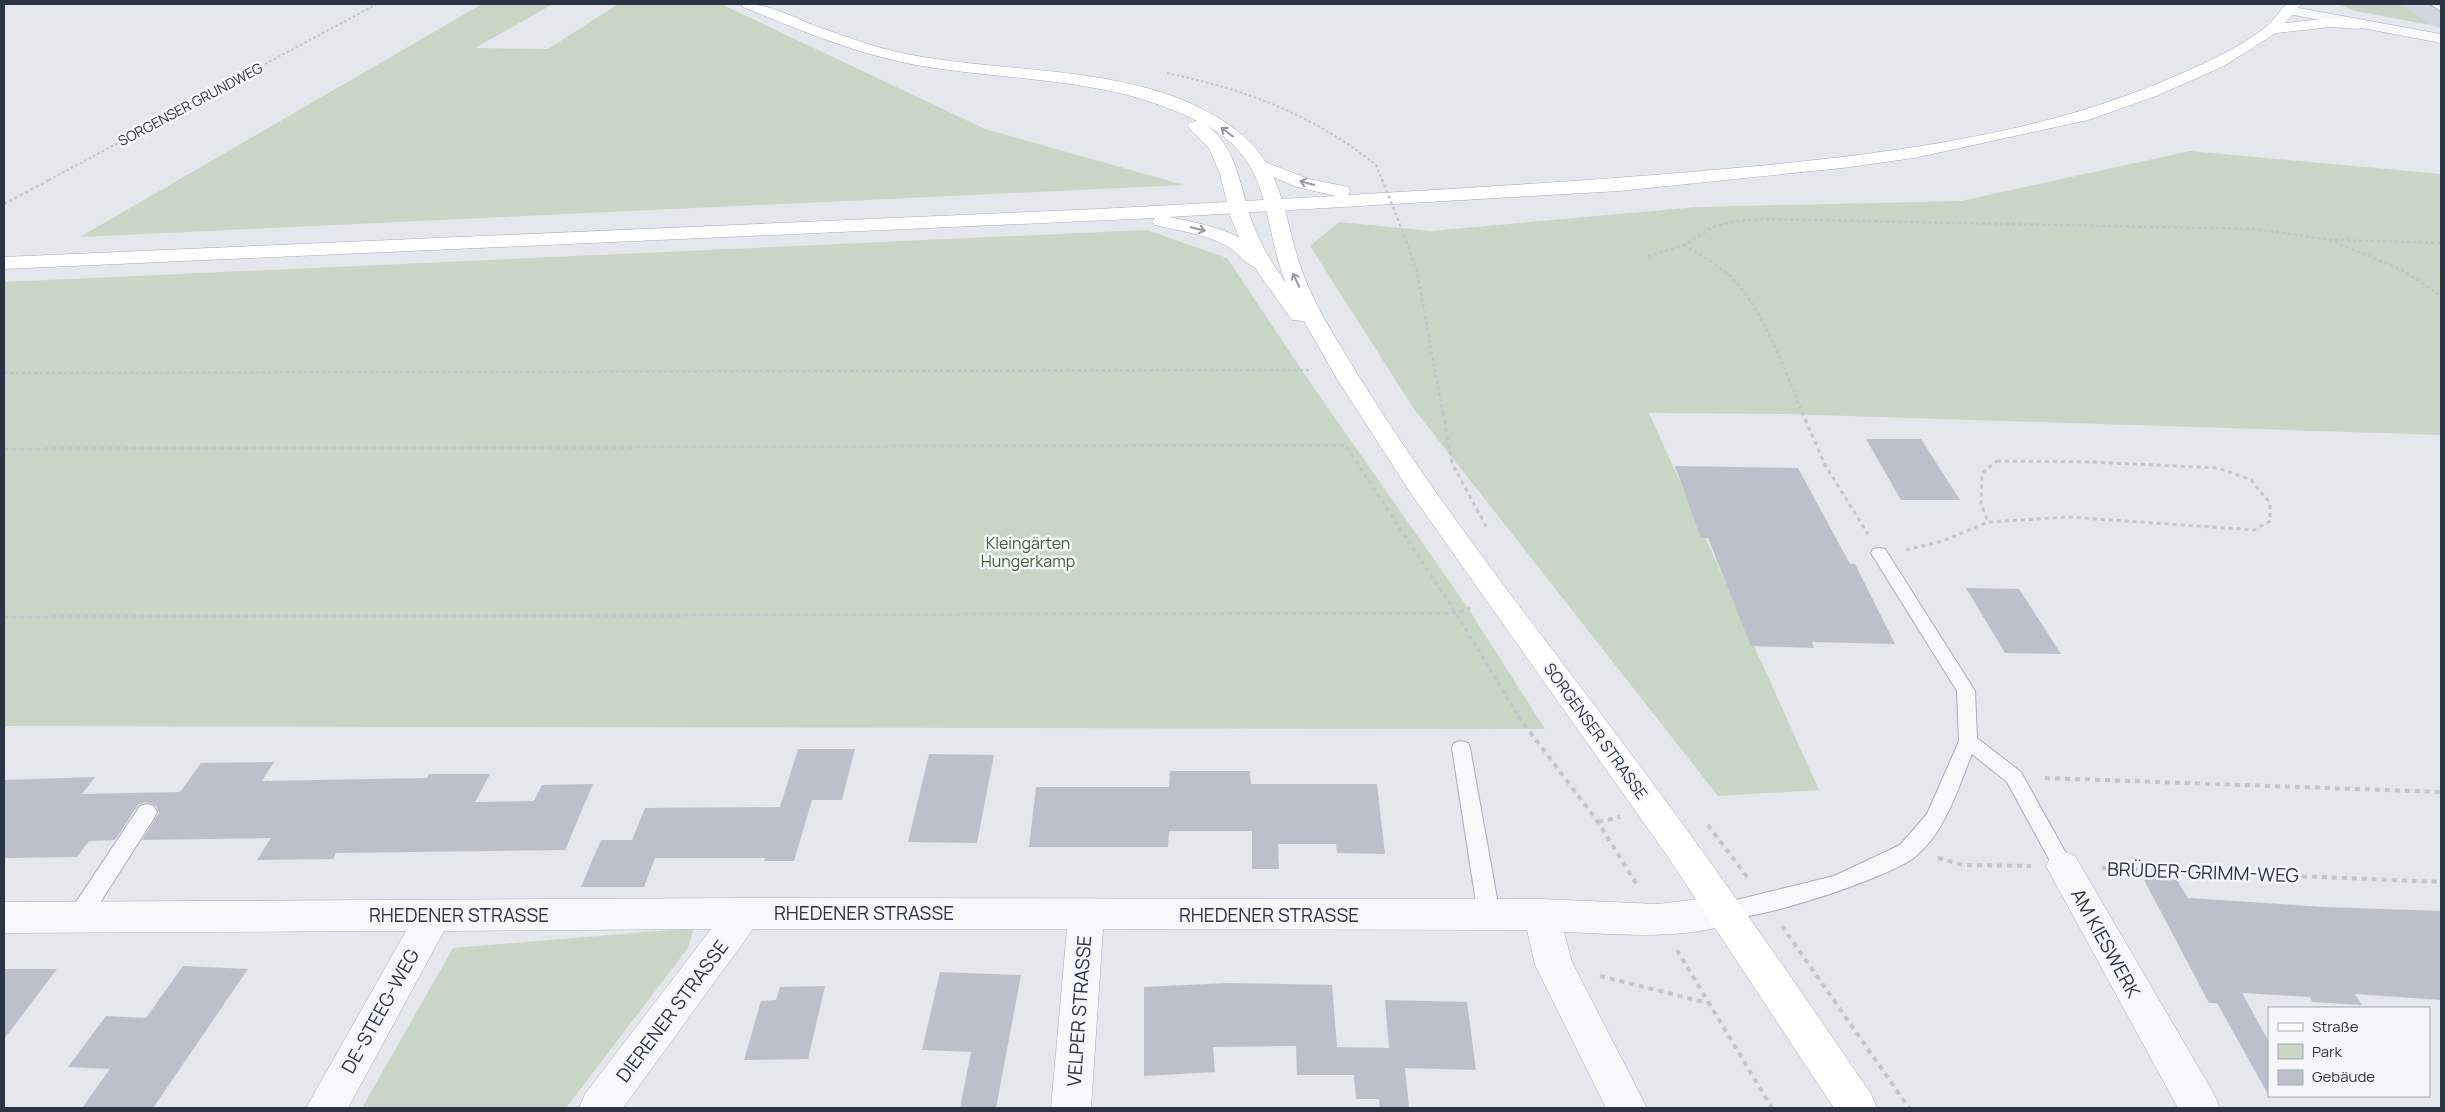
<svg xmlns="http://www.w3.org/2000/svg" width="2445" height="1112" viewBox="0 0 2445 1112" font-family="Manrope,sans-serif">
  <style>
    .built { fill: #d2d6de }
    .green { fill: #c9d6c5 }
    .building { fill: #bbc0ca }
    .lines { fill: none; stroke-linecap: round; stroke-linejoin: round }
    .service-casing { stroke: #a9aeb7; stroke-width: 2 }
    .minor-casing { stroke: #a9aeb7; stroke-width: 1 }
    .tertiary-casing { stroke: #a9aeb7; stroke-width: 1 }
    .secondary-casing { stroke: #a9aeb7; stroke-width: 1 }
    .primary-casing { stroke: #a3abb8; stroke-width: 1 }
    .path-far3 { stroke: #c2c5cb; stroke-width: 2; stroke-dasharray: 2.5 2.5; stroke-linecap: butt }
    .path-far2 { stroke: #c2c5cb; stroke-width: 2.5; stroke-dasharray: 3 3; stroke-linecap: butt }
    .path-far1 { stroke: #c2c5cb; stroke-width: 3; stroke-dasharray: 4 4; stroke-linecap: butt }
    .path { stroke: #c2c5cb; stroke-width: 4; stroke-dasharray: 5 5; stroke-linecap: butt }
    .service { fill: #f7f8fa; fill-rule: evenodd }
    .minor { fill: #f7f8fa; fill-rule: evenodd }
    .tertiary { fill: #f7f8fa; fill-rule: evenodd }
    .secondary { fill: #fff; fill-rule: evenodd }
    .primary { fill: #fff; fill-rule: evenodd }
    .path-bridge-far1 { stroke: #c2c5cb; stroke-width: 2; stroke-dasharray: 2.5 2.5; stroke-linecap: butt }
    .path-bridge { stroke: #c2c5cb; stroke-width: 2.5; stroke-dasharray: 3 3; stroke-linecap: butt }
    .oneway { stroke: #959aa2 }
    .labels { text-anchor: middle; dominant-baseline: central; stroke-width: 5; stroke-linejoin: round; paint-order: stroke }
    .far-street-label { font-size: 14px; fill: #2b3445; stroke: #f4f6f9 }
    .park-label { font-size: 16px; fill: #3f6138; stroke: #f4f6f9 }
    .street-label { font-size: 16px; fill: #2b3445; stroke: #f4f6f9 }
    .near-street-label { font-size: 19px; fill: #2b3445; stroke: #f4f6f9 }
  </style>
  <rect width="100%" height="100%" fill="#e4e7ec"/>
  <path class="built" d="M 2401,4 L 2441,4 L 2441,28 L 2430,25 Z"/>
  <path class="green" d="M 482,4 L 553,4 L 475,48 L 548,49 L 618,4 L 721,4 L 985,129 L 1184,185 L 80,237 Z
    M 2338,4 L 2401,4 L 2430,25 L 2355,11 Z
    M 2190,151 L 2441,174 L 2441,435 L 1787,414 L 1649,413 L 1819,790 L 1718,796 L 1414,409 L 1310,246 L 1339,222 L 1431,231 L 1697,207 L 1961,201 Z
    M 1147,230 L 1227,258 L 1307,378 L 1468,608 L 1545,729 L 4,726 L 4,282 Z
    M 694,928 L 688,948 L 566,1108 L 362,1108 L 453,948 Z"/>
  <path class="building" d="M 1866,439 L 1921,439 L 1960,500 L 1901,500 Z
    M 1675,466 L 1798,468 L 1850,564 L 1855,564 L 1895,644 L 1812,642 L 1814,648 L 1751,646 L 1708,538 L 1701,538 Z
    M 1966,588 L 2019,589 L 2061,654 L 2005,653 Z
    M 798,749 L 855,749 L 842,800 L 812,800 L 794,861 L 764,861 L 765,858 L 655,858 L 644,887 L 581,887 L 601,840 L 632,840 L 645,808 L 780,807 Z
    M 929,754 L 994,755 L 977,843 L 908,842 Z
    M 274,762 L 262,781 L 427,778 L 429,774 L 490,774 L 475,802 L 534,801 L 542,785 L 593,784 L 565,850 L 336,853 L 333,859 L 257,860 L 271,838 L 142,840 L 159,813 L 156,805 L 146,802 L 138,805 L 115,840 L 89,841 L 77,857 L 4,858 L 4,780 L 95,777 L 82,794 L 180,792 L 201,763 Z
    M 1170,771 L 1250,771 L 1251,784 L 1377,784 L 1385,854 L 1337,853 L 1336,844 L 1278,844 L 1279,869 L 1252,869 L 1252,831 L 1169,831 L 1168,847 L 1029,847 L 1036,787 L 1169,787 Z
    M 2143,878 L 2177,880 L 2188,898 L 2324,907 L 2441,911 L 2441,1000 L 2355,994 L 2362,1005 L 2312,1002 L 2310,997 L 2242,993 L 2269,1042 L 2269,1096 L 2217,1003 L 2209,1003 Z
    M 183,966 L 248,969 L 153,1108 L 82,1108 L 110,1069 L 68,1067 L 106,1016 L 146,1018 Z
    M 4,969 L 57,969 L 4,1039 Z
    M 940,972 L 1021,975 L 996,1108 L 960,1108 L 971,1052 L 922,1050 Z
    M 1229,983 L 1332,985 L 1337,1047 L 1389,1048 L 1385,1000 L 1467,1002 L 1476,1070 L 1405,1068 L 1409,1108 L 1380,1108 L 1379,1099 L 1356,1099 L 1354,1075 L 1297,1075 L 1296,1046 L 1213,1047 L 1215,1072 L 1144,1076 L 1144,987 Z
    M 825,986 L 808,1059 L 744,1060 L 761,1001 L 776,1000 L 780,987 Z"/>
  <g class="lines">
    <g class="service-casing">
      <path id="service" d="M 2430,4 L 2439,4 L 2441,11 Z
        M 1879,548 L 1885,549 L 1975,691 L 1977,738 L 2021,772 L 2073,866 L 2070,872 L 2063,875 L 2056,872 L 2007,782 L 1972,754 C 1957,790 1946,831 1915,857 C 1890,877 1744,927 1716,917 L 1713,911 L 1716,905 L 1834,876 L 1900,845 L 1927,814 L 1959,741 L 1957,691 L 1871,553 L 1873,549 Z
        M 1461,741 L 1468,743 L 1470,748 L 1500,915 L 1497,921 L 1489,924 L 1481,921 L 1478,915 L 1452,748 L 1454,743 Z
        M 147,804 L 154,806 L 157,812 L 154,818 L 86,925 L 78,927 L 70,925 L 67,918 L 70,911 L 140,806 Z"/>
    </g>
    <g class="minor-casing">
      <path id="minor" d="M 2063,851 L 2075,856 L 2214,1094 L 2220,1108 L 2178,1108 L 2046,866 L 2051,856 Z
        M 1724,896 L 1737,900 L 1742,911 L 1737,922 C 1682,941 1620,934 1564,932 L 1572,962 L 1647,1108 L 1606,1108 L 1535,965 L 1527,930 L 1103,929 L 1091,1108 L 1051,1108 L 1067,929 L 753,929 L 623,1108 L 579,1108 L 585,1094 L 711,929 L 444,931 L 348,1108 L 306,1108 L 406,931 L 4,933 L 4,902 L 744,898 L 1541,899 L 1658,904 Z"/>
    </g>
    <g class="tertiary-casing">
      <path id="tertiary" d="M 2288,6 L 2441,34 L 2441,43 L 2283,13 L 2281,10 L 2283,7 Z"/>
    </g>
    <g class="secondary-casing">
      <path id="secondary" d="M 741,4 C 767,3 789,15 813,25 C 839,34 865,44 893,51 C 1002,77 1150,59 1241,134 C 1282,168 1284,215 1299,262 C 1309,294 1327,324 1344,352 C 1428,492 1531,620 1628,750 C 1712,862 1792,978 1871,1094 L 1877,1108 L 1834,1108 L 1668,857 L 1412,495 L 1337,379 L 1304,321 L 1292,320 L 1260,275 L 1241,242 L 1231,218 L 1220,174 L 1209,148 L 1187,126 L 1190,122 L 1197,121 C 1110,76 1011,82 916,65 C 856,54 799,30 743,7 ZM 1208,126 C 1275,165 1261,222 1286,283 C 1272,264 1259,242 1251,219 C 1240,186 1237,149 1208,126 Z"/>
    </g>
    <g class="primary-casing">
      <path id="primary" d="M 2286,4 L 2301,4 L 2285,23 C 2300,22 2357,13 2366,25 L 2359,29 L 2331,27 L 2276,33 L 2222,67 L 2156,96 L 2088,120 L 1914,158 L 1842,168 L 1619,191 L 1169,217 C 1204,224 1251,233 1273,265 L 1270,269 C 1252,274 1242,255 1227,246 C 1206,234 1179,231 1155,225 L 1152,221 L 1155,218 L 4,269 L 4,257 L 1098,209 L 1336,196 L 1297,187 L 1256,170 L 1253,166 L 1256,162 L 1262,161 L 1309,179 L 1348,187 L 1350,191 L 1348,195 C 1485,187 1621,179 1758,166 C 1898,152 2043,134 2173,77 C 2202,65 2243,46 2267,26 C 2274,20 2280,11 2286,4 Z"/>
    </g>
    <path class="path-far3" d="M 1167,73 C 1247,90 1312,114 1376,165
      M 49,180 L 377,4"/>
    <path class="path-far2" d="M 4,204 L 51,179
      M 1404,235 L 1417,272 L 1443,414
      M 2335,240 L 2441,243
      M 1684,245 C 1702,256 1723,267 1737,283 C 1768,321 1784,369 1803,414
      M 1648,256 L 1684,245 L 1712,227 L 1735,221 L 1763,219 L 2256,229 L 2331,240 L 2404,271 L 2441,296
      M 4,373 L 1311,370"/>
    <path class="path-far1" d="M 1443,412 L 1452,463 L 1488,530
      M 1802,412 L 1825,465 L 1868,534
      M 4,449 L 1345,445 L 1456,613 L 1519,717
      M 1997,461 L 2091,462 L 2218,468 L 2251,480 L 2270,503 L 2270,521 L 2254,530 L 2069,517 L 1988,522 L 1981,504 L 1982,473 Z
      M 1906,550 L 1943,541 L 1988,522
      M 4,617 L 1456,613 L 1470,608"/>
    <path class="path" d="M 1518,716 L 1598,822 L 1637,885
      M 2045,778 L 2441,792
      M 1598,822 L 1620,817
      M 1708,825 L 1748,878
      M 1938,858 L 1963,865 L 2031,866
      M 2102,868 L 2441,882
      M 1782,926 L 1909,1108
      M 1677,950 L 1772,1108
      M 1600,976 L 1708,1003"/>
    <use href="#service" class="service"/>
    <use href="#minor" class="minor"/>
    <use href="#tertiary" class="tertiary"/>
    <use href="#secondary" class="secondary"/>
    <use href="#primary" class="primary"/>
    <path class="path-bridge-far1" d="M 1376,165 L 1382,180"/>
    <path class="path-bridge" d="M 1382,179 L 1404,235"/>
  </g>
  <defs><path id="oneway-shaft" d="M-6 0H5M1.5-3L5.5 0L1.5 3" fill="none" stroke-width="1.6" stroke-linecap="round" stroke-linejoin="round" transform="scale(1.25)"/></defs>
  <g class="oneway">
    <use href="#oneway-shaft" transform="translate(1227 132) rotate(-143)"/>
    <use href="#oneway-shaft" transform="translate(1307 183) rotate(-165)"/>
    <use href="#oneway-shaft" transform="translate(1198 229) rotate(13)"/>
    <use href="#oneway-shaft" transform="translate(1296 280) rotate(-115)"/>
  </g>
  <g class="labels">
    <g class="far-street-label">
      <text transform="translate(190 104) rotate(-28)">SORGENSER GRUNDWEG</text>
    </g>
    <g class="park-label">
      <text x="1028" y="543">Kleingärten<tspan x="1028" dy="18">Hungerkamp</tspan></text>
    </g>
    <g class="street-label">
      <text transform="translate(1596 731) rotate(54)">SORGENSER STRASSE</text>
    </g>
    <g class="near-street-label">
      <text transform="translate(2203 872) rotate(2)">BRÜDER-GRIMM-WEG</text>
      <text x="864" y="913">RHEDENER STRASSE</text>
      <text x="459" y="915">RHEDENER STRASSE</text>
      <text x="1269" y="915">RHEDENER STRASSE</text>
      <text transform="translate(2106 943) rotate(61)">AM KIESWERK</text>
      <text transform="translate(380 1011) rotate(-61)">DE-STEEG-WEG</text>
      <text transform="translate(672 1011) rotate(-53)">DIERENER STRASSE</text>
      <text transform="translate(1079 1011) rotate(-86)">VELPER STRASSE</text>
    </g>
  </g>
  <rect width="2445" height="1112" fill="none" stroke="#2b3445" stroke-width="10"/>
  <rect x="2268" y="1007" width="162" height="90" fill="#f4f6f9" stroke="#a4a8b1"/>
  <rect x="2278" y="1023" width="25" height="8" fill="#ffffff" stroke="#a4a8b1"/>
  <text x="2312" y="1032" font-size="15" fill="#2b3445">Straße</text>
  <rect x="2278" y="1044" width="25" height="15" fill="#c9d6c5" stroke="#a4a8b1"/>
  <text x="2312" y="1057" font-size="15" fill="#2b3445">Park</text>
  <rect x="2278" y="1070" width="25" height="15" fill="#bbc0ca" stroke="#a4a8b1"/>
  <text x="2312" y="1082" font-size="15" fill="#2b3445">Gebäude</text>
</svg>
